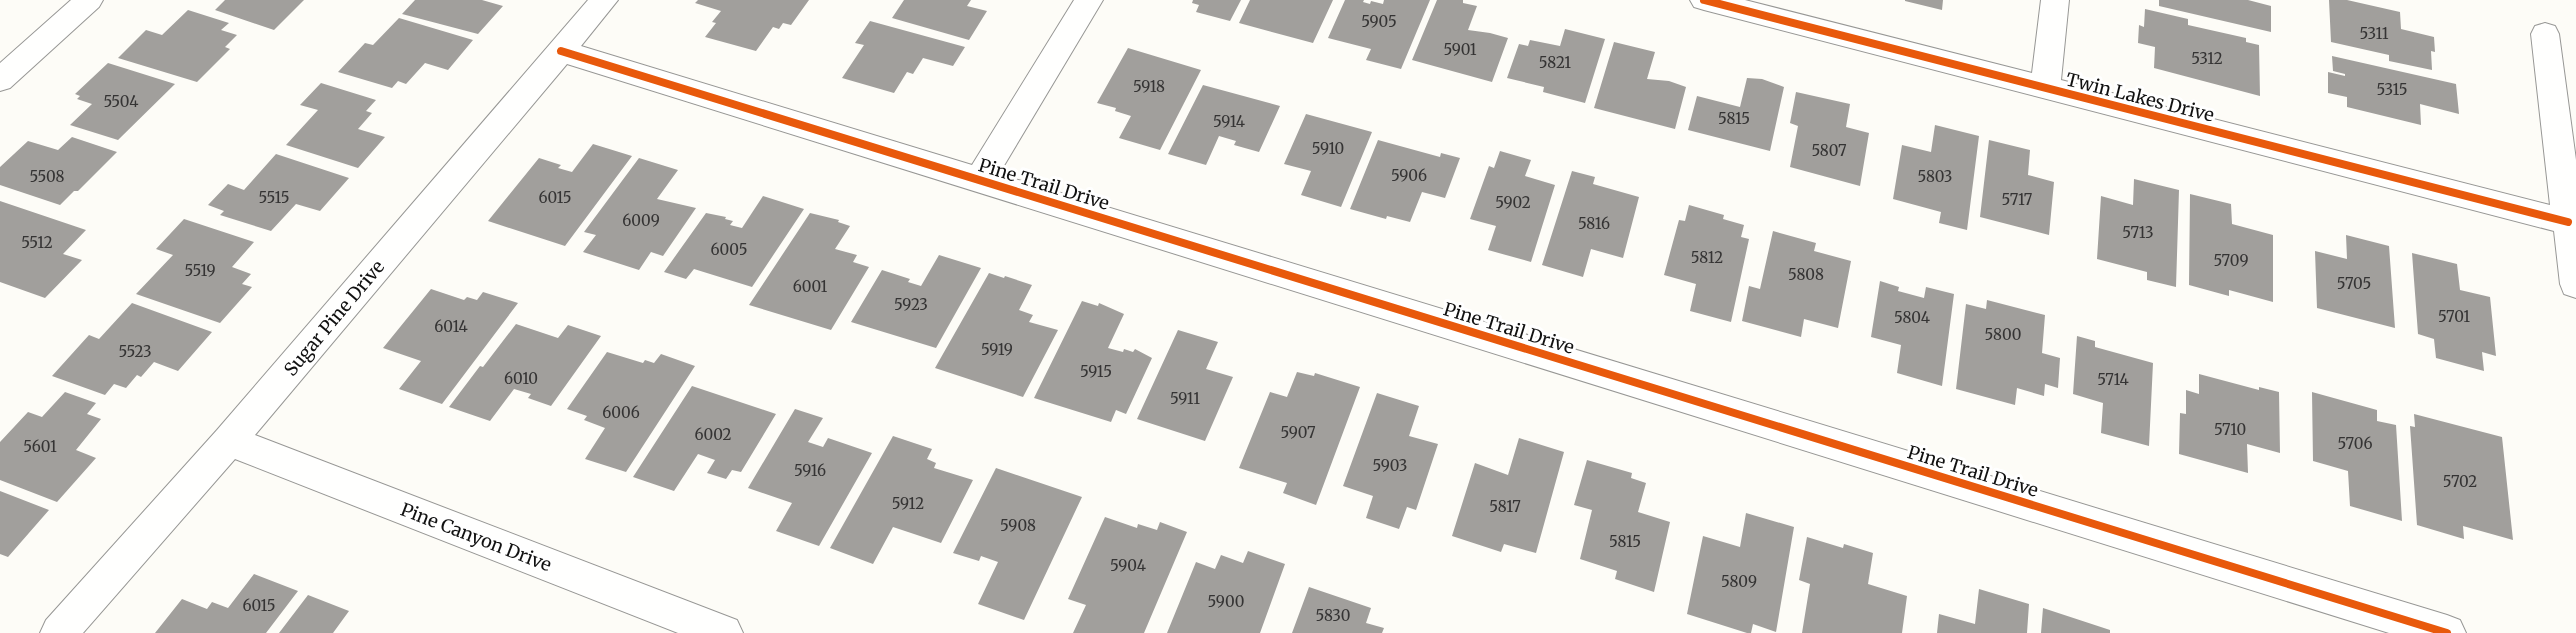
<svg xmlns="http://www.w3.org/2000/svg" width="2576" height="633" viewBox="0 0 2576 633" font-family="Merriweather,serif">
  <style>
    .building { fill: #a19f9c }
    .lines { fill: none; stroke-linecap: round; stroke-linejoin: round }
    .minor-casing { stroke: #979795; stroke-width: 2 }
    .minor { fill: #fffffe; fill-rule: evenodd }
    .cycleway-casing { stroke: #fff; stroke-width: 11 }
    .cycleway { stroke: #e8590c; stroke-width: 8 }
    .labels { text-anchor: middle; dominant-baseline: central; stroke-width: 6; stroke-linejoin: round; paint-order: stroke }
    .number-label { font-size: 15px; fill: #353434 }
    .street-label { font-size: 18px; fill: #111; stroke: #fff }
  </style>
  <rect width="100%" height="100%" fill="#fdfcf7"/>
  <path class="building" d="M 225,0 L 304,0 L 274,30 L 215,10 Z
    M 415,0 L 482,0 L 503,6 L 478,34 L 402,14 Z
    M 698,0 L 809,0 L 791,25 L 783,23 L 779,29 L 773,27 L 756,51 L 705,37 L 716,23 L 712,22 L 721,11 L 695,3 Z
    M 904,0 L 971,0 L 967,6 L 987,11 L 969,40 L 892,18 Z
    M 1193,0 L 1241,0 L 1230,21 L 1196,12 L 1199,5 L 1192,3 Z
    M 1250,0 L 1333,0 L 1313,43 L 1239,23 Z
    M 1345,0 L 1364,0 L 1363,2 L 1370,4 L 1371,1 L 1383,4 L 1384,0 L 1430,0 L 1401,69 L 1366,60 L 1371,49 L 1328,38 Z
    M 1437,0 L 1463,0 L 1463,3 L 1477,6 L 1468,30 L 1490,33 L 1508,38 L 1492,82 L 1412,60 Z
    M 1905,0 L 1943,0 L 1942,10 L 1905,1 Z
    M 2159,0 L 2248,0 L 2271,6 L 2271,32 L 2159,6 Z
    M 2329,0 L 2347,0 L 2400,12 L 2401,29 L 2434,37 L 2435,52 L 2431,51 L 2432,70 L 2389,61 L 2389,55 L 2331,42 Z
    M 2145,9 L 2188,19 L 2188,25 L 2246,38 L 2246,42 L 2259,45 L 2260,96 L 2154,68 L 2155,47 L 2138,43 L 2139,25 L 2144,27 Z
    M 188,10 L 229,23 L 221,30 L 237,35 L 225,47 L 230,49 L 197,82 L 118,58 L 146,30 L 162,35 Z
    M 399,18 L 473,40 L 448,70 L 425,63 L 406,84 L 398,81 L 392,88 L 338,72 L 365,43 L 373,45 Z
    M 870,21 L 965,47 L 953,66 L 923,58 L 913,74 L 907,72 L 894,93 L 842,78 L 864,45 L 855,43 Z
    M 1565,29 L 1605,39 L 1585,103 L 1543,92 L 1544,87 L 1507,78 L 1519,44 L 1528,46 L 1530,40 L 1560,46 Z
    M 1614,42 L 1655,52 L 1647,79 L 1669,81 L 1686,87 L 1675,129 L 1594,108 Z
    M 1128,48 L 1201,70 L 1160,150 L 1119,138 L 1131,116 L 1115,111 L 1116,108 L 1097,103 Z
    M 2332,56 L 2456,84 L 2459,114 L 2420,104 L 2421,125 L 2347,107 L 2347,97 L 2328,93 L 2328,72 L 2345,76 L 2345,74 L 2333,71 Z
    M 108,63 L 175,84 L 118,140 L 70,125 L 92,104 L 77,99 L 80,96 L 75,94 Z
    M 1747,78 L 1762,79 L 1784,87 L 1770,151 L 1688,130 L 1697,96 L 1740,107 Z
    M 321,83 L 376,100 L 366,111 L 372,113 L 358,129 L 385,137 L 358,168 L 286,145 L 318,110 L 300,105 Z
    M 1203,85 L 1280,106 L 1259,152 L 1234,145 L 1236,141 L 1219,136 L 1206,165 L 1168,154 Z
    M 1796,92 L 1850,104 L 1846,127 L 1869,133 L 1860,186 L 1790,167 L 1798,126 L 1790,123 Z
    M 1306,114 L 1372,132 L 1341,207 L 1301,195 L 1311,171 L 1284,164 Z
    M 1935,125 L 1979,136 L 1967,230 L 1939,223 L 1941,212 L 1893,199 L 1902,145 L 1931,152 Z
    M 72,137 L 117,152 L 78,191 L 74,191 L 60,205 L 0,185 L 0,167 L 28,141 L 58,150 Z
    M 1378,140 L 1440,157 L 1441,153 L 1460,158 L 1445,198 L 1422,192 L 1410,222 L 1387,216 L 1386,219 L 1350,209 Z
    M 1989,140 L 2030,150 L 2028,175 L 2054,182 L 2049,235 L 1980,217 Z
    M 593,144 L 632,156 L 565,246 L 488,221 L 539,158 L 561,165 L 558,168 L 572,172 Z
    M 1500,151 L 1531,160 L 1525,176 L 1555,185 L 1531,262 L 1488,250 L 1496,226 L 1470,219 L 1489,166 L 1494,168 Z
    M 276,154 L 349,178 L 320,211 L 296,204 L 271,231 L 220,215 L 224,211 L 208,205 L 228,184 L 244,190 Z
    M 639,158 L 678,170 L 657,199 L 696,208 L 663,256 L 651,252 L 639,270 L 583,252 L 596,235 L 584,232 Z
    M 1572,171 L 1595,177 L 1593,184 L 1639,197 L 1623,258 L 1591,249 L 1583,277 L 1542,265 Z
    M 2134,179 L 2179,190 L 2176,287 L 2147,280 L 2147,272 L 2097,259 L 2101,196 L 2133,205 Z
    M 2190,194 L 2231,204 L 2232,224 L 2273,235 L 2273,302 L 2229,290 L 2229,296 L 2189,285 Z
    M 763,196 L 804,209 L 752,287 L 694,269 L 686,279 L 664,272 L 706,213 L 726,217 L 725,219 L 733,221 L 730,225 L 742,228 Z
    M 0,201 L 86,230 L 63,254 L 82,260 L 45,298 L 0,282 Z
    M 1689,205 L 1724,215 L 1723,219 L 1744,225 L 1741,237 L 1749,239 L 1731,322 L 1690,311 L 1696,284 L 1664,275 L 1679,220 L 1685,221 Z
    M 810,213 L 839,220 L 838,222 L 850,226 L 835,249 L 857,255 L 853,262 L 869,267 L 831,330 L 749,305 Z
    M 184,219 L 254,242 L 232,267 L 251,274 L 242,284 L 252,287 L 220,323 L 136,294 L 173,255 L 156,249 Z
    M 1773,231 L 1816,243 L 1814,251 L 1851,261 L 1838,328 L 1804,319 L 1801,337 L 1742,321 L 1749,286 L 1760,289 Z
    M 2346,235 L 2389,246 L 2395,328 L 2317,308 L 2315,251 L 2347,259 Z
    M 2412,253 L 2457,264 L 2460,290 L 2490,297 L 2496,356 L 2482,352 L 2484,371 L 2436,358 L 2434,339 L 2418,334 Z
    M 939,255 L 981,268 L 936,348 L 851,322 L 882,270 L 910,279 L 908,282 L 921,286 Z
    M 989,273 L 1004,278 L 1005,276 L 1032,285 L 1019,310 L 1033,315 L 1029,322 L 1058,330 L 1023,397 L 935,368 Z
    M 1880,281 L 1899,287 L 1898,291 L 1924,298 L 1926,287 L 1954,294 L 1942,386 L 1897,373 L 1901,345 L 1871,337 Z
    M 431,289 L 464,300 L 467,297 L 477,300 L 483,292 L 518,303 L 442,404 L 399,389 L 421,361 L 383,348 Z
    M 1987,300 L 2045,315 L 2042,353 L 2060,358 L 2058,388 L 2045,384 L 2044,396 L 2017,388 L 2015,405 L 1956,389 L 1966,304 L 1986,309 Z
    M 1082,301 L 1098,306 L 1099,303 L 1124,314 L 1108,348 L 1123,352 L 1124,349 L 1133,352 L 1135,349 L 1152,358 L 1126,414 L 1116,410 L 1111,422 L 1034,398 Z
    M 132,303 L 212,332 L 178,371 L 154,362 L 141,377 L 137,375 L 126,388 L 114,384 L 105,395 L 52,376 L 89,335 L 99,339 Z
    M 516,324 L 558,338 L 568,325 L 601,336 L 551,406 L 528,398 L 531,394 L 514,389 L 490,421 L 449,407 L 480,366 L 483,367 Z
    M 1178,330 L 1218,342 L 1206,369 L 1233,377 L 1205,441 L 1137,419 Z
    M 2077,336 L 2095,341 L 2095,347 L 2153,363 L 2149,446 L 2101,433 L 2103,403 L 2073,394 Z
    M 607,352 L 643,363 L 645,360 L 654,363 L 661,354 L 695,366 L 626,472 L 585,459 L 605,428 L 584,420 L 587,416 L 567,409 Z
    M 1297,372 L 1314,376 L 1315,373 L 1360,387 L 1316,505 L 1283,493 L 1287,483 L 1239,468 L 1270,392 L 1287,397 Z
    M 2199,374 L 2259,390 L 2259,387 L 2279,392 L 2280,453 L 2247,444 L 2248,473 L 2179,454 L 2180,413 L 2186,414 L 2186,390 L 2199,394 Z
    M 692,386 L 776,414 L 741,472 L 732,470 L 726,479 L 707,473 L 715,460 L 698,454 L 674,491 L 633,477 Z
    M 65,392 L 96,403 L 87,414 L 101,419 L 76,450 L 96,458 L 57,502 L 0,480 L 0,442 L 28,412 L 42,417 Z
    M 2312,392 L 2377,410 L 2377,421 L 2396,425 L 2402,521 L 2350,506 L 2348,471 L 2313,461 Z
    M 1377,393 L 1419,406 L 1409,436 L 1438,444 L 1416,510 L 1407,507 L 1399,529 L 1366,518 L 1373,496 L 1343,486 Z
    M 795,409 L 823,418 L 808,442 L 823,447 L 828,438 L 872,453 L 819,546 L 776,531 L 792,503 L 748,488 Z
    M 2414,414 L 2502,437 L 2513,540 L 2463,526 L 2464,539 L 2417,525 L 2410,426 L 2415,427 Z
    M 893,436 L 932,449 L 927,459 L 936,463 L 934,468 L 973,480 L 941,543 L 893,527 L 873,564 L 830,548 Z
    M 1519,438 L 1564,452 L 1536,553 L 1504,544 L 1501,552 L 1452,536 L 1475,463 L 1508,475 Z
    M 1587,460 L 1632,473 L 1631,478 L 1646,483 L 1638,512 L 1670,522 L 1654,592 L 1615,579 L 1617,571 L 1580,559 L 1592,510 L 1574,505 Z
    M 996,468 L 1082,497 L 1024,620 L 978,604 L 998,562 L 981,556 L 979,561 L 953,553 Z
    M 0,491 L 49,510 L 8,557 L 0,554 Z
    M 1746,513 L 1794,527 L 1776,632 L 1753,624 L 1751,633 L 1747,633 L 1687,614 L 1703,536 L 1740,547 Z
    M 1105,517 L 1137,528 L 1138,524 L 1157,530 L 1160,522 L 1187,532 L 1144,633 L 1073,633 L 1086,605 L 1068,599 Z
    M 1807,537 L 1843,548 L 1844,544 L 1873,553 L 1868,584 L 1907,596 L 1902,633 L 1802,633 L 1810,584 L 1799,580 Z
    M 1248,551 L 1285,564 L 1260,633 L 1167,633 L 1196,562 L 1215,569 L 1221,555 L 1243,563 Z
    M 254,574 L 298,591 L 266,633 L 155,633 L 182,599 L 207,609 L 212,602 L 228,608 Z
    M 1309,587 L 1371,608 L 1366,623 L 1384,628 L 1382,633 L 1292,633 Z
    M 1979,589 L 2029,604 L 2027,633 L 1937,633 L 1939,614 L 1975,624 Z
    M 308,595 L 349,611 L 333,633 L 279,633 Z
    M 2043,608 L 2110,630 L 2110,633 L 2041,633 Z"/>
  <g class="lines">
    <g class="minor-casing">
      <path id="minor" d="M 71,0 L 103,0 L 99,7 L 10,88 L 0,91 L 0,63 Z
        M 588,0 L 618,0 L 581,46 L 972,165 L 1074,0 L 1103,0 L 999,174 L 2447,615 L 2460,620 L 2466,633 L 2389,633 L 567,64 L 255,435 L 737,620 L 743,633 L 678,633 L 235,459 L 83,633 L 40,633 L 46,620 L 217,430 Z
        M 1690,0 L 1745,0 L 2032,73 L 2041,0 L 2069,0 L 2061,80 L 2550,205 L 2531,34 L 2535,26 L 2545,23 L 2555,26 L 2559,34 L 2576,160 L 2576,298 L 2564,294 L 2560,284 L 2554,231 L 1704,10 L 1694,7 Z"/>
    </g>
    <use href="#minor" class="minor"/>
    <g class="cycleway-casing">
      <path id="cycleway" d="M 1704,0 L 2568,222
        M 561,51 L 2447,633"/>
    </g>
    <use href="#cycleway" class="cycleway"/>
  </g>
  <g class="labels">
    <g class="number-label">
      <text x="1379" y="21">5905</text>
      <text x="2374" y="33">5311</text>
      <text x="1460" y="49">5901</text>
      <text x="2207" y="58">5312</text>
      <text x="1555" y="62">5821</text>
      <text x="1149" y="86">5918</text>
      <text x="2392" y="89">5315</text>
      <text x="121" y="101">5504</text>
      <text x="1734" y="118">5815</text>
      <text x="1229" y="121">5914</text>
      <text x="1328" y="148">5910</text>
      <text x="1829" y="150">5807</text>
      <text x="1409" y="175">5906</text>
      <text x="47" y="176">5508</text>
      <text x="1935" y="176">5803</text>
      <text x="274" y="197">5515</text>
      <text x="555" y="197">6015</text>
      <text x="2017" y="199">5717</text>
      <text x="1513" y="202">5902</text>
      <text x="641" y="220">6009</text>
      <text x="1594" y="223">5816</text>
      <text x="2138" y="232">5713</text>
      <text x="37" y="242">5512</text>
      <text x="729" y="249">6005</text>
      <text x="1707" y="257">5812</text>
      <text x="2231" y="260">5709</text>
      <text x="200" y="270">5519</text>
      <text x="1806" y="274">5808</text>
      <text x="2354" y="283">5705</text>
      <text x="810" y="286">6001</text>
      <text x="911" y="304">5923</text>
      <text x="2454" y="316">5701</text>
      <text x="1912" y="317">5804</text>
      <text x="451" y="326">6014</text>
      <text x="2003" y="334">5800</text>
      <text x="997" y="349">5919</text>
      <text x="135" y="351">5523</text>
      <text x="1096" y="371">5915</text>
      <text x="521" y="378">6010</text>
      <text x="2113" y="379">5714</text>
      <text x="1185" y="398">5911</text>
      <text x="621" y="412">6006</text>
      <text x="2230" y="429">5710</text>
      <text x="1298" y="432">5907</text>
      <text x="713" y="434">6002</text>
      <text x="2355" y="443">5706</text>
      <text x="40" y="446">5601</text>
      <text x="1390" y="465">5903</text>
      <text x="810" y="470">5916</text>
      <text x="2460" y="481">5702</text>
      <text x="908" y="503">5912</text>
      <text x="1505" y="506">5817</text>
      <text x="1018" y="525">5908</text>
      <text x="1625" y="541">5815</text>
      <text x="1128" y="565">5904</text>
      <text x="1739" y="581">5809</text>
      <text x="1226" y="601">5900</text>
      <text x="259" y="605">6015</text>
      <text x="1333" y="615">5830</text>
    </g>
    <g class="street-label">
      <text transform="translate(2140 97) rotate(14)">Twin Lakes Drive</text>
      <text transform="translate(1044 184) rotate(17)">Pine Trail Drive</text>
      <text transform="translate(334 318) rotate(-50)">Sugar Pine Drive</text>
      <text transform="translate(1509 328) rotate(17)">Pine Trail Drive</text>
      <text transform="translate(1973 471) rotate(17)">Pine Trail Drive</text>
      <text transform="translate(476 537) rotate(21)">Pine Canyon Drive</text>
    </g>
  </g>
</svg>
